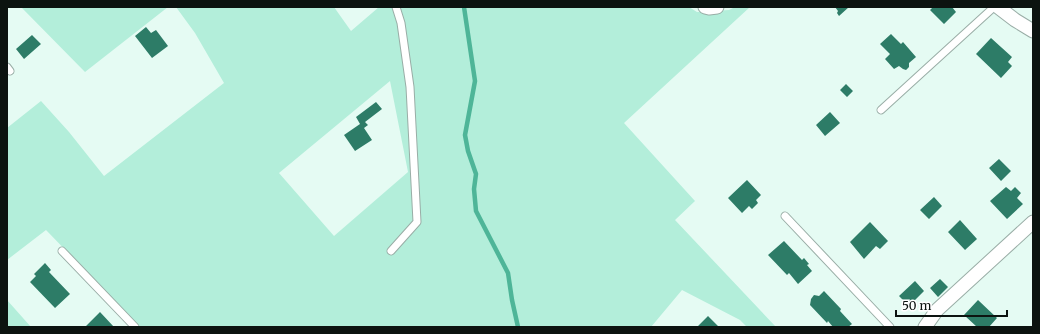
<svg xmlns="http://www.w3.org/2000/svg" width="1040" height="334" viewBox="0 0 1040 334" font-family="Merriweather,serif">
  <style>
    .green { fill: #b3eeda; fill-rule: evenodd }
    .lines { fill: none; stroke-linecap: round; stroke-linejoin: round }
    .stream { stroke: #4eb598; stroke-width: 4.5 }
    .building { fill: #2d7c67 }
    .service-casing { stroke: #99ada6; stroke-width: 9 }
    .minor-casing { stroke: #99ada6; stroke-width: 15 }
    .service { stroke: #fff; stroke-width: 7 }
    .minor { stroke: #fff; stroke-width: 13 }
  </style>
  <rect width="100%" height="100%" fill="#e5fbf3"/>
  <path class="green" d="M 21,7 L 168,7 L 85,72 Z
    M 176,7 L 334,7 L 351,31 L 379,7 L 689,7 L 697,12 L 729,10 L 735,7 L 750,7 L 624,123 L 695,201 L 675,220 L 776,327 L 747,327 L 740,320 L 682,290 L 651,327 L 140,327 L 46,230 L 7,260 L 7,128 L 41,101 L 69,132 L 104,176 L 224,83 L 195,33 ZM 390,81 L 408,172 L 334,236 L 279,173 Z
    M 7,300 L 31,327 L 7,327 Z"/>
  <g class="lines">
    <path class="stream" d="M 464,7 L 475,81 L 465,135 L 468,151 L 476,174 L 474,189 L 476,211 L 508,273 L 512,300 L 518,327"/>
  </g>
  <path class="building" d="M 835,7 L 849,7 L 839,16 L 837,13 L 838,11 Z
    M 933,7 L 952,7 L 956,12 L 944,24 L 930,10 Z
    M 146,27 L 151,33 L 156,30 L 168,46 L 152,58 L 135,36 Z
    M 891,34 L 901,44 L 903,42 L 916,57 L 909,63 L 909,67 L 906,70 L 903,69 L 899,66 L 894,69 L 885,59 L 890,54 L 880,44 Z
    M 32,35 L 41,44 L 24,59 L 16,49 Z
    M 991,38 L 1012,57 L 1008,62 L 1012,66 L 1001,78 L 976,54 Z
    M 846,84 L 853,91 L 847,97 L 840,90 Z
    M 376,102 L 382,109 L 365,122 L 368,125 L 364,128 L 372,140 L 355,151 L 344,135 L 360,124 L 356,117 Z
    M 830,112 L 840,123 L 825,136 L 816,125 Z
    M 999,159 L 1011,171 L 1001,181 L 989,168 Z
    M 747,180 L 761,195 L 756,200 L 758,203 L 752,209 L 749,206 L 742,213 L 728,198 Z
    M 1006,187 L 1011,191 L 1015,187 L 1021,193 L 1017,198 L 1023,204 L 1007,219 L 990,201 Z
    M 934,197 L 942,206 L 929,219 L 920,210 Z
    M 960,220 L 977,239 L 965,250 L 948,232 Z
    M 870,222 L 888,241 L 880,249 L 876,246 L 864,259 L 850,242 Z
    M 784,241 L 802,260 L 804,258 L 809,264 L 807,265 L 812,271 L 798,284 L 789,273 L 787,275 L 768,255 Z
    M 45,263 L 51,270 L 49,272 L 70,294 L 55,308 L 30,282 L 36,276 L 34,274 Z
    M 940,279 L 948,287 L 938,297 L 930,288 Z
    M 915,281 L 924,291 L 909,306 L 899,296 Z
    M 824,291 L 841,309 L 840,311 L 852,324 L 848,327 L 833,327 L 828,321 L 827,323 L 810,305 L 811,299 L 814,295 L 819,296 Z
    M 978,300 L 997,318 L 989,327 L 977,327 L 964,315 Z
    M 100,312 L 114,327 L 85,327 Z
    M 708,316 L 719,327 L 697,327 Z"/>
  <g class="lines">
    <g class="service-casing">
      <path id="service" d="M 7,67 L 10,71
        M 881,110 L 994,7
        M 785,216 L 890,327
        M 62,251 L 135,327
        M 391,251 L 417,222 L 410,87 L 401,23 L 396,7"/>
    </g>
    <g class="minor-casing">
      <path id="minor" d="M 705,7 L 709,8 L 717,7
        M 998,7 L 1015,20 L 1033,31
        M 925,327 L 937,310 L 1033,222"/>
    </g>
    <use href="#service" class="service"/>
    <use href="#minor" class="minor"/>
  </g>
  <rect width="1040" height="334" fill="none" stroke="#0c1310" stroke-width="16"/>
  <path d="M896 310v6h111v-6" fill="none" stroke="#0c1310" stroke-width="2"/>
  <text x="902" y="310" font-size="12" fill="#0c1310" stroke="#ffffff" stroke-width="3" paint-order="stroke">50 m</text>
</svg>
